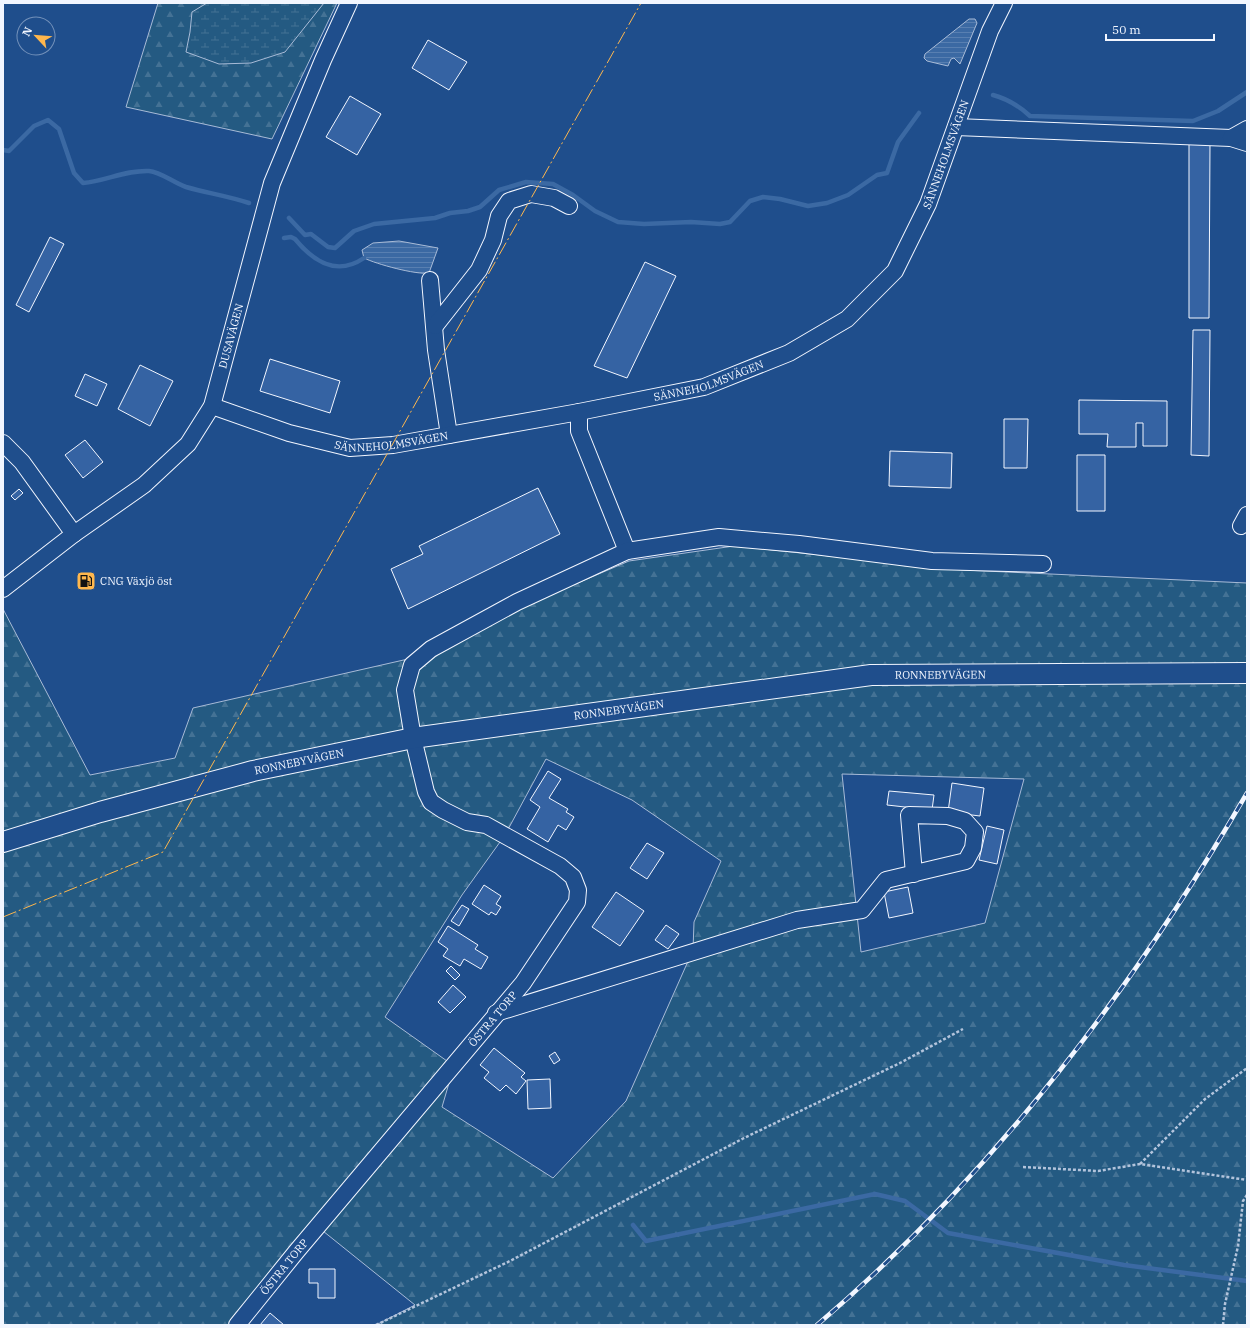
<svg xmlns="http://www.w3.org/2000/svg" width="1250" height="1328" viewBox="0 0 1250 1328" font-family="'IBM Plex Serif',serif">
  <style>
    .forest { fill: url(#forest-firs); stroke: #a8bbd7; fill-rule: evenodd }
    .wetland { fill: url(#wetland-marsh); stroke: #a8bbd7 }
    .water { fill: url(#water-rules); stroke: #a8bbd7 }
    .lines { fill: none; stroke-linecap: round; stroke-linejoin: round }
    .stream { stroke: #3b69a3; stroke-width: 4.5 }
    .building { fill: #3563a3; stroke: #f2f6ff }
    .minor-casing { stroke: #f2f6ff; stroke-width: 18 }
    .major-casing { stroke: #f2f6ff; stroke-width: 22 }
    .path { stroke: #b3c4dc; stroke-width: 2.5; stroke-dasharray: 3 2; stroke-linecap: butt }
    .minor { stroke: #1f4e8c; stroke-width: 16 }
    .major { stroke: #1f4e8c; stroke-width: 20 }
    .rail-casing { stroke: #f2f6ff; stroke-width: 4.5 }
    .rail { stroke: #1f4e8c; stroke-width: 3; stroke-dasharray: 9; stroke-linecap: butt }
    .power { stroke: #ffb74d; stroke-width: 1; stroke-dasharray: 14 3 2 3; stroke-linecap: butt }
    .labels { text-anchor: middle; dominant-baseline: central; stroke-width: 3; stroke-linejoin: round; paint-order: stroke }
    .street-label { font-size: 11px; fill: #f2f6ff; stroke: #1f4e8c }
    .poi-label { font-size: 11px; fill: #f2f6ff; stroke: #1f4e8c; text-anchor: start }
  </style>
  <defs>
    <pattern id="forest-firs" width="22" height="20" patternUnits="userSpaceOnUse"><rect width="22" height="20" fill="#245a82"/><path d="M5 1l3.5 6h-7zM16 11l3.5 6h-7z" fill="#447295"/></pattern>
    <pattern id="wetland-marsh" width="20" height="14" patternUnits="userSpaceOnUse"><rect width="20" height="14" fill="#245a82"/><path d="M1 5h8M5 5V1M11 12h8M15 12V8" fill="none" stroke="#447295"/></pattern>
    <pattern id="water-rules" width="6" height="5" patternUnits="userSpaceOnUse"><rect width="6" height="5" fill="#3b69a3"/><path d="M0 2.5h6" fill="none" stroke="#587fb1"/></pattern>
  </defs>
  <rect width="100%" height="100%" fill="#1f4e8c"/>
  <path class="forest" d="M 158,3 L 337,3 L 272,139 L 126,107 Z
    M 734,546 L 963,570 L 1247,583 L 1247,1325 L 376,1325 L 415,1305 L 318,1227 L 237,1325 L 3,1325 L 3,609 L 90,775 L 175,758 L 193,708 L 408,659 L 533,602 L 629,561 ZM 546,759 L 632,800 L 721,861 L 694,922 L 693,950 L 626,1101 L 553,1178 L 442,1107 L 454,1066 L 385,1017 L 462,895 L 505,835 ZM 842,774 L 1024,779 L 985,923 L 861,952 Z"/>
  <path class="wetland" d="M 207,3 L 324,3 L 285,52 L 251,63 L 219,64 L 186,52 L 190,32 L 192,12 Z"/>
  <path class="water" d="M 969,19 L 975,19 L 977,23 L 960,64 L 954,58 L 951,59 L 948,66 L 927,61 L 924,58 L 925,54 Z
    M 399,241 L 438,248 L 429,273 C 416,275 376,264 364,258 L 362,250 L 373,243 Z"/>
  <g class="lines">
    <path class="stream" d="M 993,95 C 1008,99 1018,105 1030,116 L 1193,121 L 1218,111 L 1247,92
      M 3,150 L 9,151 L 34,126 L 48,120 L 59,129 L 74,173 L 83,183 C 106,181 125,170 149,171 C 161,172 174,183 186,187 C 207,193 228,196 249,203
      M 289,218 L 305,235 L 311,234 L 328,247 L 335,248 L 354,231 L 374,224 L 435,218 L 450,213 L 468,211 L 480,207 L 499,190 L 526,182 L 553,184 L 573,195 L 595,211 L 618,222 L 644,224 L 691,222 L 720,224 L 730,222 L 750,201 L 763,197 L 780,199 L 808,206 L 827,203 L 848,195 L 877,175 L 887,173 L 898,142 L 919,113
      M 284,238 L 291,237 L 295,239 C 313,261 336,277 364,258
      M 633,1225 L 646,1241 L 875,1194 L 905,1201 L 948,1233 L 1124,1265 L 1247,1281"/>
  </g>
  <path class="building" d="M 428,40 L 467,62 L 449,90 L 412,68 Z
    M 350,96 L 381,114 L 357,155 L 326,137 Z
    M 1189,142 L 1210,142 L 1209,318 L 1189,318 Z
    M 50,237 L 64,244 L 29,312 L 16,305 Z
    M 645,262 L 676,276 L 627,378 L 594,366 Z
    M 1193,330 L 1210,330 L 1209,456 L 1191,455 Z
    M 270,359 L 340,381 L 330,413 L 260,391 Z
    M 140,365 L 173,381 L 150,426 L 118,409 Z
    M 85,374 L 107,384 L 97,406 L 75,396 Z
    M 1079,400 L 1167,401 L 1167,446 L 1143,446 L 1143,423 L 1136,423 L 1136,447 L 1107,447 L 1108,434 L 1079,434 Z
    M 1004,419 L 1028,419 L 1027,468 L 1004,468 Z
    M 85,440 L 103,462 L 83,478 L 65,455 Z
    M 890,451 L 952,453 L 951,488 L 889,486 Z
    M 1077,455 L 1105,455 L 1105,511 L 1077,511 Z
    M 538,488 L 560,534 L 408,609 L 391,569 L 423,554 L 419,546 Z
    M 19,489 L 23,493 L 15,500 L 11,496 Z
    M 548,771 L 561,779 L 549,798 L 568,809 L 566,812 L 574,817 L 566,830 L 558,825 L 548,842 L 527,829 L 540,807 L 530,800 Z
    M 952,783 L 984,788 L 980,816 L 948,812 Z
    M 889,791 L 934,795 L 932,810 L 887,805 Z
    M 987,826 L 1004,830 L 997,864 L 979,860 Z
    M 647,843 L 664,853 L 647,879 L 630,868 Z
    M 484,885 L 501,896 L 496,904 L 501,907 L 496,915 L 491,912 L 489,915 L 472,904 Z
    M 908,887 L 913,913 L 889,918 L 884,892 Z
    M 616,892 L 644,911 L 620,946 L 592,927 Z
    M 462,905 L 469,909 L 459,926 L 451,921 Z
    M 666,925 L 679,934 L 668,949 L 655,940 Z
    M 448,926 L 478,945 L 475,949 L 488,957 L 481,969 L 464,959 L 460,966 L 443,956 L 448,949 L 438,942 Z
    M 451,966 L 460,975 L 455,980 L 446,971 Z
    M 453,985 L 466,997 L 450,1013 L 438,1002 Z
    M 494,1048 L 525,1073 L 521,1077 L 526,1081 L 516,1094 L 506,1085 L 500,1091 L 484,1078 L 489,1072 L 480,1065 Z
    M 555,1052 L 560,1060 L 554,1064 L 549,1056 Z
    M 550,1079 L 551,1108 L 528,1109 L 527,1080 Z
    M 309,1269 L 335,1269 L 335,1298 L 318,1298 L 318,1283 L 309,1283 Z
    M 270,1313 L 284,1325 L 260,1325 Z"/>
  <g class="lines">
    <g class="minor-casing">
      <g id="minor">
        <path d="M 956,127 L 1231,138 L 1247,143"/>
        <path d="M 1231,138 L 1247,129"/>
        <path d="M 430,280 L 436,350 L 449,435"/>
        <path d="M 435,326 L 479,270 L 493,240 L 499,216 L 509,201 L 531,194 L 554,198 L 569,206"/>
        <path id="s1" d="M 212,406 L 289,433 L 350,448 L 393,445 L 579,412 L 704,387 L 789,353 L 847,319 L 895,271 L 928,204 L 990,31 L 1004,3"/>
        <path d="M 579,412 L 579,431 L 627,551"/>
        <path d="M 3,443 L 22,462 L 74,534"/>
        <path d="M 1241,526 L 1247,515"/>
        <path id="s2" d="M 3,589 L 74,534 L 144,485 L 188,444 L 212,406 L 272,183 L 323,60 L 349,3"/>
        <path d="M 496,1013 L 797,920 L 862,910 L 886,880 L 966,861 L 973,848 L 975,832 L 965,821 L 948,816 L 909,815 L 914,874"/>
        <path id="s3" d="M 237,1325 L 296,1252 L 523,983 L 577,902 L 578,890 L 573,877 L 560,866 L 486,825 L 467,822 L 443,810 L 431,802 L 426,792 L 413,738 L 405,690 L 412,665 L 431,649 L 517,602 L 627,551 L 719,537 L 799,544 L 932,561 L 1043,564"/>
      </g>
    </g>
    <g class="major-casing">
      <g id="major">
        <path id="s4" d="M 3,842 L 100,812 L 253,771 L 413,738 L 871,675 L 1247,673"/>
      </g>
    </g>
    <path class="path" d="M 1140,1164 L 1205,1099 L 1247,1068
      M 1023,1167 L 1098,1171 L 1140,1164 L 1247,1180
      M 376,1325 L 510,1261 L 744,1138 L 900,1063 L 963,1029
      M 1223,1325 L 1225,1304 L 1238,1246 L 1243,1201 L 1247,1195"/>
    <use href="#minor" class="minor"/>
    <use href="#major" class="major"/>
    <g class="rail-casing">
      <path id="rail" d="M 817,1325 C 992,1176 1132,991 1247,793"/>
    </g>
    <use href="#rail" class="rail"/>
    <path class="power" d="M 3,917 L 163,852 L 641,3"/>
  </g>
  <defs>
    <g id="fuel-square" transform="scale(1)"><rect x="-9" y="-9" width="18" height="18" rx="4" fill="#ffb74d" stroke="#1f4e8c"/><path d="M-5.5-6h7V0h2V4h1.3V-2.5L3-4.5l.8-.8L6-3V5H2.5V1h-1V6h-7ZM-4.2-4.7v3.2H.2V-4.7Z" fill="#111"/></g>
  </defs>
  <g fill-rule="evenodd">
    <use href="#fuel-square" x="86" y="581"/>
  </g>
  <g class="labels">
    <g class="street-label">
      <text stroke="none"><textPath href="#s1" startOffset="858">SÄNNEHOLMSVÄGEN</textPath></text>
      <text stroke="none"><textPath href="#s2" startOffset="353">DUSAVÄGEN</textPath></text>
      <text stroke="none"><textPath href="#s1" startOffset="510">SÄNNEHOLMSVÄGEN</textPath></text>
      <text stroke="none"><textPath href="#s1" startOffset="186">SÄNNEHOLMSVÄGEN</textPath></text>
      <text stroke="none"><textPath href="#s4" startOffset="955">RONNEBYVÄGEN</textPath></text>
      <text stroke="none"><textPath href="#s4" startOffset="631">RONNEBYVÄGEN</textPath></text>
      <text stroke="none"><textPath href="#s4" startOffset="307">RONNEBYVÄGEN</textPath></text>
      <text stroke="none"><textPath href="#s3" startOffset="399">ÖSTRA TORP</textPath></text>
      <text stroke="none"><textPath href="#s3" startOffset="75">ÖSTRA TORP</textPath></text>
    </g>
    <g class="poi-label">
      <text x="100" y="581">CNG Växjö öst</text>
    </g>
  </g>
  <rect width="1250" height="1328" fill="none" stroke="#f2f6ff" stroke-width="8"/>
  <g transform="translate(36 36) rotate(296)"><circle r="19" fill="#1f4e8c" stroke="#7391ba"/>
  <path d="M0-3L7 15L0 10L-7 15Z" fill="#ffb74d"/>
  <text y="-6" font-size="11" font-weight="bold" text-anchor="middle" fill="#f2f6ff">N</text>
  </g>
  <path d="M1106 34v6h108v-6" fill="none" stroke="#f2f6ff" stroke-width="2"/>
  <text x="1112" y="34" font-size="12" fill="#f2f6ff" stroke="#1f4e8c" stroke-width="3" paint-order="stroke">50 m</text>
</svg>
